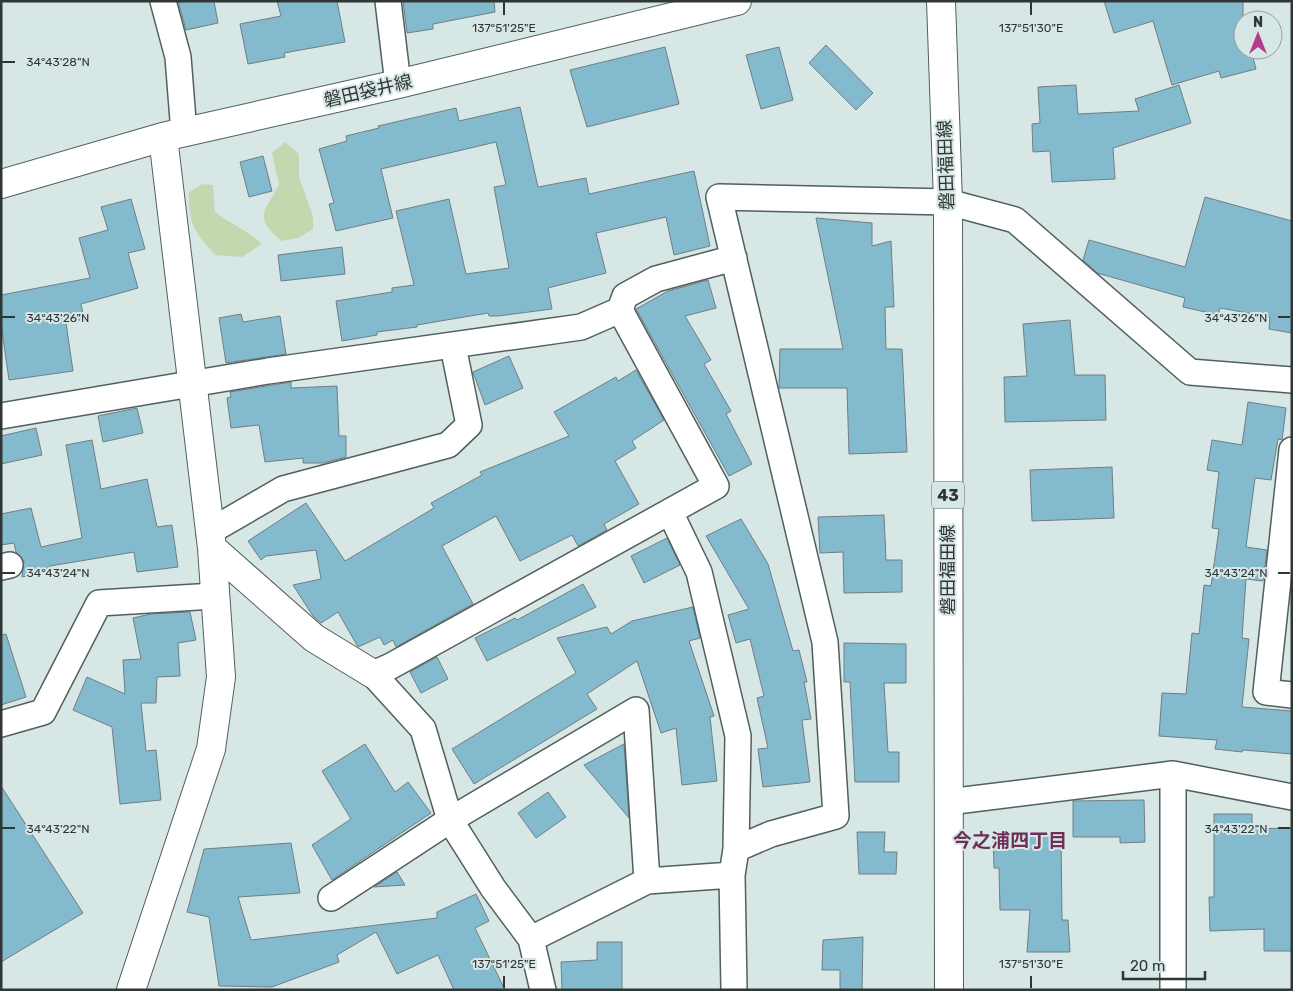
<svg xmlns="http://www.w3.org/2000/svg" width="1293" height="991" viewBox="0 0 1293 991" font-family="Rubik,'Noto Sans JP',sans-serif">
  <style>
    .green { fill: #c4d8b0 }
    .building { fill: #84bacd; stroke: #717e83 }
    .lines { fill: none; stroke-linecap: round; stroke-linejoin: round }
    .street-casing { stroke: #515f5e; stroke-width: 28 }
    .secondary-casing { stroke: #515f5e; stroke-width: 30 }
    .primary-casing { stroke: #515f5e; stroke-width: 30 }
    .street { stroke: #fff; stroke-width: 25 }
    .secondary { stroke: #fff; stroke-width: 28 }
    .primary { stroke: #fff; stroke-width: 28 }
    .ticks { fill: none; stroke: #2f3635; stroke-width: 2 }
    .labels { text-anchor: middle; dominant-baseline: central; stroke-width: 4; stroke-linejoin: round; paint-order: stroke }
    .shield { fill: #d7e7e5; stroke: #616b6a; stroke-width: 1 }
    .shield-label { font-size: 16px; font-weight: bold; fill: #2f3635 }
    .street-label { font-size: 18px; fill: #2f3635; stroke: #d7e7e5 }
    .neighbourhood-label { font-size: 19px; font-weight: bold; fill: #6d3157; stroke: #d7e7e5 }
    .ticks-label { font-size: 12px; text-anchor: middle; fill: #2f3635; stroke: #d7e7e5; stroke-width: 4; stroke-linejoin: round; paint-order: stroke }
  </style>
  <rect width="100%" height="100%" fill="#d7e7e5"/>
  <path class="green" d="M 285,142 L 299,154 L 299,177 L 313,216 L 313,229 L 298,238 L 281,241 C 254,216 263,214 279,185 L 272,153 Z
    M 202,184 L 213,185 L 215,212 C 231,224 248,231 262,244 L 242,257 L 215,255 C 194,232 188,223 189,192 Z"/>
  <path class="building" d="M 178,1 L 214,1 L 218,23 L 186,30 Z
    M 277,1 L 337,1 L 345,42 L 284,53 L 285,57 L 248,64 L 240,24 L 281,16 Z
    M 403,1 L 494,1 L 495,12 L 433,24 L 433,29 L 407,33 Z
    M 1104,1 L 1243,1 L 1243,50 L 1251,50 L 1256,69 L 1221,78 L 1219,71 L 1172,85 L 1153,21 L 1114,33 Z
    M 826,45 L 873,93 L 856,110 L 809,63 Z
    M 665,47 L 679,104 L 587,127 L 570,70 Z
    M 779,47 L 793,100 L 761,109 L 746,55 Z
    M 1076,85 L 1078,114 L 1139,111 L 1135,99 L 1179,85 L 1191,123 L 1113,148 L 1115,179 L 1052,182 L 1050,151 L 1033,152 L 1032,124 L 1040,123 L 1038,87 Z
    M 520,107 L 538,187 L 586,178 L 589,194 L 694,171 L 710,246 L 674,255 L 666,217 L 596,233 L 606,273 L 548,288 L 552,309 L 498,316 L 489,316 L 488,313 L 417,325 L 417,327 L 377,332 L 377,335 L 342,341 L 336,301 L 392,292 L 392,288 L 414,285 L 396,211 L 449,199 L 466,274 L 509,268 L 494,187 L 506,185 L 496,142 L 381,169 L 393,218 L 336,231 L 329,204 L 334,203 L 319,149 L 347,141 L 346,136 L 379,128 L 378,126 L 456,108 L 459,121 Z
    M 263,156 L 272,191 L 249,197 L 240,162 Z
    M 1205,197 L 1292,221 L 1292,333 L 1269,329 L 1270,317 L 1220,308 L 1218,315 L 1183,307 L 1185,298 L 1097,273 L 1083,260 L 1089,240 L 1185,267 Z
    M 131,199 L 145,249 L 128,253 L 138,288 L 81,304 L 84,319 L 66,323 L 73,371 L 9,380 L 1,324 L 1,295 L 90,278 L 79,238 L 108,230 L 101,207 Z
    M 816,218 L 872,223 L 872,246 L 891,241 L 894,307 L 885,307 L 886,349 L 902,349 L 907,452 L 849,454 L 847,388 L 779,388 L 780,349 L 843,349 Z
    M 342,247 L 345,274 L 281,281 L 278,255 Z
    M 708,280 L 716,308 L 685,316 L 711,360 L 704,364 L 731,411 L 726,414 L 752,464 L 729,476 L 636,309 L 668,291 Z
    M 241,314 L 243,322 L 280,316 L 286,354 L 226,363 L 219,318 Z
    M 1070,320 L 1075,375 L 1105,375 L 1106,420 L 1005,422 L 1004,377 L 1027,376 L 1023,324 Z
    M 509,356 L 523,388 L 485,405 L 473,372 Z
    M 636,370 L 664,420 L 632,441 L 636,448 L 615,461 L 639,504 L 604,524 L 607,530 L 578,546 L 572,535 L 520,561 L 496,516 L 442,546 L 473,604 L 396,647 L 393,640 L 384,645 L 380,637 L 358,647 L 338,612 L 321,623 L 313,616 L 293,585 L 321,579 L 316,550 L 266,556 L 261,560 L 248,541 L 306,503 L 345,561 L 434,508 L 431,503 L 482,475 L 480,472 L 569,436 L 554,412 L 616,377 L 618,381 Z
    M 291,382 L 291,388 L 337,386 L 339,436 L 346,436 L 346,457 L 323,463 L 303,463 L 303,458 L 265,462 L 259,425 L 231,428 L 227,398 L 231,397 L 230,392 Z
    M 1248,402 L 1286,408 L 1282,440 L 1278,439 L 1271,480 L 1255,478 L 1246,547 L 1267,550 L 1263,581 L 1246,579 L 1242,638 L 1249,639 L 1242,707 L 1292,711 L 1292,754 L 1243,750 L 1242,752 L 1215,749 L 1217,740 L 1159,736 L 1162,693 L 1186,694 L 1192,633 L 1199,634 L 1204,585 L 1211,586 L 1219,529 L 1212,528 L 1219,472 L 1207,470 L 1212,440 L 1242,445 Z
    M 137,408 L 143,433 L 103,442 L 98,416 Z
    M 36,428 L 42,455 L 1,464 L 1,436 Z
    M 92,440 L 101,489 L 147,479 L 157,527 L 172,525 L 178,567 L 137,572 L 134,552 L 50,566 L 51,571 L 22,577 L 24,561 L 16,552 L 14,543 L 1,545 L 1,514 L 31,508 L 41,547 L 82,538 L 66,445 Z
    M 1112,467 L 1114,518 L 1032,521 L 1030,470 Z
    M 884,515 L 886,560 L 902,560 L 902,592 L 844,593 L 843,552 L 820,553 L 818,517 Z
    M 741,519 L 768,564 L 793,651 L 799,650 L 807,682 L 804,682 L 811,719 L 802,720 L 810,782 L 763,787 L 758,749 L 768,748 L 757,698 L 764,696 L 750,639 L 736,643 L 728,615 L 749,609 L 706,536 Z
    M 667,538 L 680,565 L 644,583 L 631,556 Z
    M 583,584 L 596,607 L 487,661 L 475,638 L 515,618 L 517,620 Z
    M 693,607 L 700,638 L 689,641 L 714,716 L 710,717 L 717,781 L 682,785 L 676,728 L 661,733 L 637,661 L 587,694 L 597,709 L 474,784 L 452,749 L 576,673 L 557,638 L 607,627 L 611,634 L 632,621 Z
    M 190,612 L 196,640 L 178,643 L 180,676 L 157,677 L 156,703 L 141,703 L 146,751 L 156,750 L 161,800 L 120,804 L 112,727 L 73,710 L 87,677 L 125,694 L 123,660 L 141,659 L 133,618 L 151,614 Z
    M 6,634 L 26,697 L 1,705 L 1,635 Z
    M 844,643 L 906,644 L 906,683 L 884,683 L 888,752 L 899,752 L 899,782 L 855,782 L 850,682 L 844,682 Z
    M 437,657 L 448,679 L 421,693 L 410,672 Z
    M 365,744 L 395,792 L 408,782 L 431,813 L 332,880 L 312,845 L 351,819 L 322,771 Z
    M 624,744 L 629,818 L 584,765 Z
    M 1,786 L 83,913 L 1,962 Z
    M 548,792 L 566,817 L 536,838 L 518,813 Z
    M 1144,800 L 1145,842 L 1120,843 L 1120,837 L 1073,837 L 1073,801 Z
    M 1214,814 L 1252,814 L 1252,829 L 1292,828 L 1292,951 L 1264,951 L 1264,929 L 1210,931 L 1209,897 L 1214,897 Z
    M 857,832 L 885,832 L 884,852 L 897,852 L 896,874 L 859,874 Z
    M 1061,834 L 1062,920 L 1068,920 L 1070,952 L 1027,952 L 1030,910 L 1000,910 L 999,868 L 994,868 L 993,835 Z
    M 291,843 L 300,893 L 238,897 L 251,940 L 437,918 L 437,912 L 476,894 L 489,921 L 475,928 L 505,990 L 454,990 L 438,955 L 397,974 L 376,932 L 337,955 L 339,962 L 272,987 L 219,986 L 209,917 L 187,912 L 204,849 Z
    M 397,872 L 405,885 L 374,887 Z
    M 863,937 L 862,990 L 840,990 L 840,970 L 822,970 L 823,940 Z
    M 597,942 L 622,942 L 622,990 L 562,990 L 561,962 L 597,960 Z"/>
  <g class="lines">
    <g class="street-casing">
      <path id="street" d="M 163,1 L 178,57 L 184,133
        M 388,1 L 398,84
        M 620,310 L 625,296 L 656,279 L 734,258
        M 1,416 L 268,371 L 581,327 L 620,310 L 716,486 L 391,666 L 373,674 L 423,729 L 450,820 L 493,888 L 531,939 L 543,990
        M 1292,450 L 1266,692 L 1292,695
        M 670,512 L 699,572 L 738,736 L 736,849
        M 209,532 L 283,489 L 448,445 L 469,425 L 453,346
        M 1,567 L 10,565
        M 1,724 L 43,712 L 99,603 L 214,596
        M 1173,774 L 1173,990
        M 948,802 L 1173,774 L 1292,797
        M 331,898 L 450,820 L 636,710 L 647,881
        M 531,939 L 647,881 L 732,875
        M 734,990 L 732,875 L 736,849 L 771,834 L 836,816 L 825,642 L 719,197 L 948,202 L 1015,220 L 1190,372 L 1292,380"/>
    </g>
    <g class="secondary-casing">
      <path id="secondary" d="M 1,184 L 163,137 L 398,84 L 737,1
        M 212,548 L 314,638 L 373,674
        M 131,990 L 211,749 L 221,677 L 212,548 L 163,137"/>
    </g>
    <g class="primary-casing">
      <path id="primary" d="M 941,1 L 948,202 L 949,990"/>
    </g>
    <use href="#street" class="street"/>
    <use href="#secondary" class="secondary"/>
    <use href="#primary" class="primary"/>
  </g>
  <path class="ticks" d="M 504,2 L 504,15M 1031,2 L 1031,15M 2,62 L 15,62M 2,317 L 15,317M 1278,317 L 1290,317M 2,573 L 15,573M 1278,573 L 1290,573M 2,828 L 15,828M 1278,828 L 1290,828M 504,976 L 504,988M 1031,976 L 1031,988"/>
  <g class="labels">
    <rect class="shield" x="932" y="481.5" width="32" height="27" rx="4"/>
    <g class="shield-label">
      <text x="948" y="495">43</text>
    </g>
    <g class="street-label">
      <text transform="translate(368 91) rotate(-13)">磐田袋井線</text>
      <text transform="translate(946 165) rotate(-92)">磐田福田線</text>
      <text transform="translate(948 570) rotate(-90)">磐田福田線</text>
    </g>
    <g class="neighbourhood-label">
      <text x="1010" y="840">今之浦四丁目</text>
    </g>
  </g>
  <g class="ticks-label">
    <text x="504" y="32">137°51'25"E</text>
    <text x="1031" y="32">137°51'30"E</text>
    <text x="58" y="66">34°43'28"N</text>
    <text x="58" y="322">34°43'26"N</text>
    <text x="1236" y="322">34°43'26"N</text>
    <text x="58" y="577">34°43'24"N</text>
    <text x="1236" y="577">34°43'24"N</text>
    <text x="58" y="833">34°43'22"N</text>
    <text x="1236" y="833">34°43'22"N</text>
    <text x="504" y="968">137°51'25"E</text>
    <text x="1031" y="968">137°51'30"E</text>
  </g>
  <rect width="1293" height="991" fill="none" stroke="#2f3635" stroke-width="5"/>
  <g transform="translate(1258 35)"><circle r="24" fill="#d7e7e5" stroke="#94a09f"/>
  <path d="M0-4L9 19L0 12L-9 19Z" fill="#b53b8d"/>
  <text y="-8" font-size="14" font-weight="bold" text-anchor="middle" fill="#2f3635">N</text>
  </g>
  <path d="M1123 971v8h82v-8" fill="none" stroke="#2f3635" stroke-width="2.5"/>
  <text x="1130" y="971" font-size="15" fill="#2f3635" stroke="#d7e7e5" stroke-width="4" paint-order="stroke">20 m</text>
</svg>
